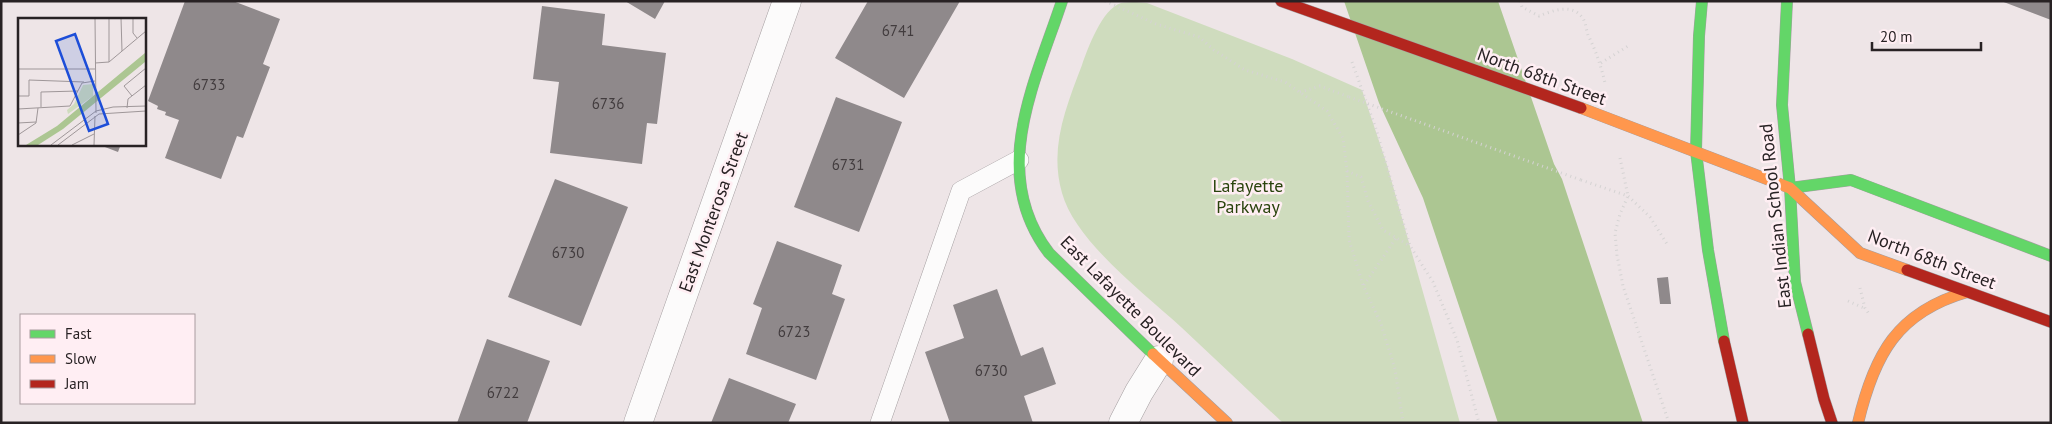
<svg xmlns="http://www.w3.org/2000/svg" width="2052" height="424" viewBox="0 0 2052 424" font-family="'PT Sans',sans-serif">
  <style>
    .green { fill: #cfdcbe }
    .water { fill: #acc692 }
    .building { fill: #8f898b }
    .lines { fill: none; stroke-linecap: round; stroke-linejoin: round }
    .lane-casing { stroke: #a49ea0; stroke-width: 20 }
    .street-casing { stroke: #a49ea0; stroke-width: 29 }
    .fast-casing { stroke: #a49ea0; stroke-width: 12 }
    .slow-casing { stroke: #a49ea0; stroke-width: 12 }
    .jam-casing { stroke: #a49ea0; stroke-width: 12 }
    .path { stroke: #d5d3d3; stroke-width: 3; stroke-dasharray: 1 4; stroke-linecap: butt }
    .lane { stroke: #fcfbfb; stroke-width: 19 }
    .street { stroke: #fcfbfb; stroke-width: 28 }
    .fast { stroke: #63d668; stroke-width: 11 }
    .slow { stroke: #ff974d; stroke-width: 11 }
    .jam { stroke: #b3261e; stroke-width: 11 }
    .path-bridge { stroke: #d5d3d3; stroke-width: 3; stroke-dasharray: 1 4; stroke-linecap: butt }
    .labels { text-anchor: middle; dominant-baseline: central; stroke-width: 5; stroke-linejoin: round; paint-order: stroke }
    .number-label { font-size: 15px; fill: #423c3e }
    .street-label { font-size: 18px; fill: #282224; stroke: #ffeef3 }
    .park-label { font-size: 18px; fill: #29430c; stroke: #ffeef3 }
    .inset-road { fill: none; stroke: #9f9799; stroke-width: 1 }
    .view { fill: #1d4ed8; fill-opacity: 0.15; stroke: #1d4ed8; stroke-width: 2.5 }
    .inset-edge { fill: none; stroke: #282224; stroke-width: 2.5 }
  </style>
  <rect width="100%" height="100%" fill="#eee5e7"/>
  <path class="green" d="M 1136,2 L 1147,3 L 1292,59 L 1362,90 L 1387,165 L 1460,423 L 1283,423 C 1249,391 1215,359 1181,327 C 1144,293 1075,241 1062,193 C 1049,148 1066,107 1082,65 C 1088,48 1102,9 1121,3 C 1125,2 1131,2 1136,2 Z"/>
  <path class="water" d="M 1344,1 L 1498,1 L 1554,164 L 1562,179 L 1643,423 L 1498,423 L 1423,198 L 1379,103 Z"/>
  <path class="building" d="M 185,1 L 233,1 L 280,19 L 263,64 L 270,67 L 243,138 L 237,136 L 221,179 L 165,158 L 179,120 L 165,115 L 166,112 L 157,109 L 158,106 L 148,101 Z
    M 625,1 L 665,1 L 655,19 Z
    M 868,1 L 960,1 L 904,98 L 835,58 Z
    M 2001,1 L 2051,1 L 2051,20 Z
    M 542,6 L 605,14 L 602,45 L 666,53 L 657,124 L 647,123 L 642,164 L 550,153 L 559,82 L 533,79 Z
    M 836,97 L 902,122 L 859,232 L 794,207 Z
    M 97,144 L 121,144 L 118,152 Z
    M 555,179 L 628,207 L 581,326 L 508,297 Z
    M 777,241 L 842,265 L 832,294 L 845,299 L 816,380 L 746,354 L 762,308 L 753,304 Z
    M 1668,277 L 1671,304 L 1660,304 L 1657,278 Z
    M 997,289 L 1021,356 L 1043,347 L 1056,384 L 1024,396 L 1033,423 L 950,423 L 925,352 L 964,338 L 953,305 Z
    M 487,339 L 550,361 L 527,423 L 457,423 Z
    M 729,378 L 796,404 L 788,423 L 711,423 Z"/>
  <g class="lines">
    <g class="lane-casing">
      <path id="lane" d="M 880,423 L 961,191 L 1019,160"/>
    </g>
    <g class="street-casing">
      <path id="street" d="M 638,423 L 787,1
        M 1123,423 L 1139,392 L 1159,360"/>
    </g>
    <g class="fast-casing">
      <path id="fast" d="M 1062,1 C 1035,83 988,173 1049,253 L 1153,354
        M 1702,1 L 1699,36 L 1696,151 L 1708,250 L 1724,341
        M 1787,1 L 1782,105 L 1790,188 L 1795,282 L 1808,334
        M 1790,188 L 1851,180 L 2051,256"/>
    </g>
    <g class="slow-casing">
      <path id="slow" d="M 1581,108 L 1790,188 L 1860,253 L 1907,270
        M 1153,354 L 1227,423
        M 1858,423 C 1874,355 1897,312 1967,292"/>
    </g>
    <g class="jam-casing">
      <path id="jam" d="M 1281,1 L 1581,108
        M 1907,270 L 2051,322
        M 1808,334 L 1824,399 L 1832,423
        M 1724,341 L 1743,423"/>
    </g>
    <path class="path" d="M 1105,1 L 1156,24 L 1199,37 L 1214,50 L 1245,70 L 1285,82 L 1327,111 L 1343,138 L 1347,171 L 1349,240 L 1363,285 L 1381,324 L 1395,369 L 1403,423
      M 1520,1 L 1522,7 L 1539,16 C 1552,11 1571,3 1582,17 C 1586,22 1586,30 1588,35 C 1596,51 1601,66 1605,83
      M 1352,62 L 1376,129 L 1410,246 L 1433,282 L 1457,340 L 1479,423
      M 1601,63 L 1628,46
      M 1300,92 L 1320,86 L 1349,97
      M 1620,158 L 1628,196 L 1620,214 L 1615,233 L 1617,255 L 1623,286 L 1669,423
      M 1347,171 L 1361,177 L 1368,201 L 1383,230 L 1410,246
      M 1581,180 L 1628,196 L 1650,217 L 1667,244
      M 1364,285 L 1396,238
      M 1860,288 L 1865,308 L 1869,314
      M 1848,301 L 1864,308"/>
    <use href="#lane" class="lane"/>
    <use href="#street" class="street"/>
    <use href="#fast" class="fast"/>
    <use href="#slow" class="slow"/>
    <use href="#jam" class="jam"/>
    <path class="path-bridge" d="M 1349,97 L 1581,180"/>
  </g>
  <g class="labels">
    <g class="number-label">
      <text x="898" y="30">6741</text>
      <text x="209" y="84">6733</text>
      <text x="608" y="103">6736</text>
      <text x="848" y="164">6731</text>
      <text x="568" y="252">6730</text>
      <text x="794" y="331">6723</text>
      <text x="991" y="370">6730</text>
      <text x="503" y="392">6722</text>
    </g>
    <g class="street-label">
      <text transform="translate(1542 76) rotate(20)">North 68th Street</text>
      <text transform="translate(713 212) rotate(-70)">East Monterosa Street</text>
      <text transform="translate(1775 216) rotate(-96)">East Indian School Road</text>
      <text transform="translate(1932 259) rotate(21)">North 68th Street</text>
      <text transform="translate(1131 306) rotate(45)">East Lafayette Boulevard</text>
    </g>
    <g class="park-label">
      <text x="1248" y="185">Lafayette<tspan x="1248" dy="21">Parkway</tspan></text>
    </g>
  </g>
  <g transform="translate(18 18)">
    <rect width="128" height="128" fill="#eee5e7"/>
    <path d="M 75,66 L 75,78 L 50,96 L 49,92 L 56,86 L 65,67 Z" fill="#cfdcbe"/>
    <path d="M 127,35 L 127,44 L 45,111 L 20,127 L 8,127 L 39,108 Z" fill="#acc692"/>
    <path class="inset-road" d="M 77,0 L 78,95M 91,0 L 91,44M 103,0 L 104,33M 115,0 L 115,15 L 119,20M 77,45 L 91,44 L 128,13M 0,51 L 77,51M 0,78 L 11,78 L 11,62 L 66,64M 114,78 L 106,68 L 128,50M 23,89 L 23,74 L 60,73M 109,90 L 110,81 L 128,67M 0,91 L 52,88 L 64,65 L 77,63M 0,105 L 18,104M 0,117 L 18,105 L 20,90M 33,127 L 78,93 L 95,89 L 128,88M 40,127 L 81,96 L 128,93M 54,127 L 76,116M 76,127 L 77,98"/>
    <path class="view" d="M 57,16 L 90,106 L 71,113 L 38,23 Z"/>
    <rect width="128" height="128" class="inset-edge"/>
  </g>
  <rect width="2052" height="424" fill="none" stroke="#282224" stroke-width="5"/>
  <rect x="20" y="314" width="175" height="90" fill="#ffeef3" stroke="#a99ca0"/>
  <rect x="30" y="330" width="25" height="8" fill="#63d668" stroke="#a99ca0"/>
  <text x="65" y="339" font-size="15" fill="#282224">Fast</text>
  <rect x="30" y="355" width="25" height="8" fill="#ff974d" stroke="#a99ca0"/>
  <text x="65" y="364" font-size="15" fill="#282224">Slow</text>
  <rect x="30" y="380" width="25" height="8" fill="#b3261e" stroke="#a99ca0"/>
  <text x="65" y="389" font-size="15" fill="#282224">Jam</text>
  <path d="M1872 42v8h109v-8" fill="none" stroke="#282224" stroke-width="2.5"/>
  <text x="1880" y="42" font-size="15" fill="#282224" stroke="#ffeef3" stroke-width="4" paint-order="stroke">20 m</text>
</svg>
